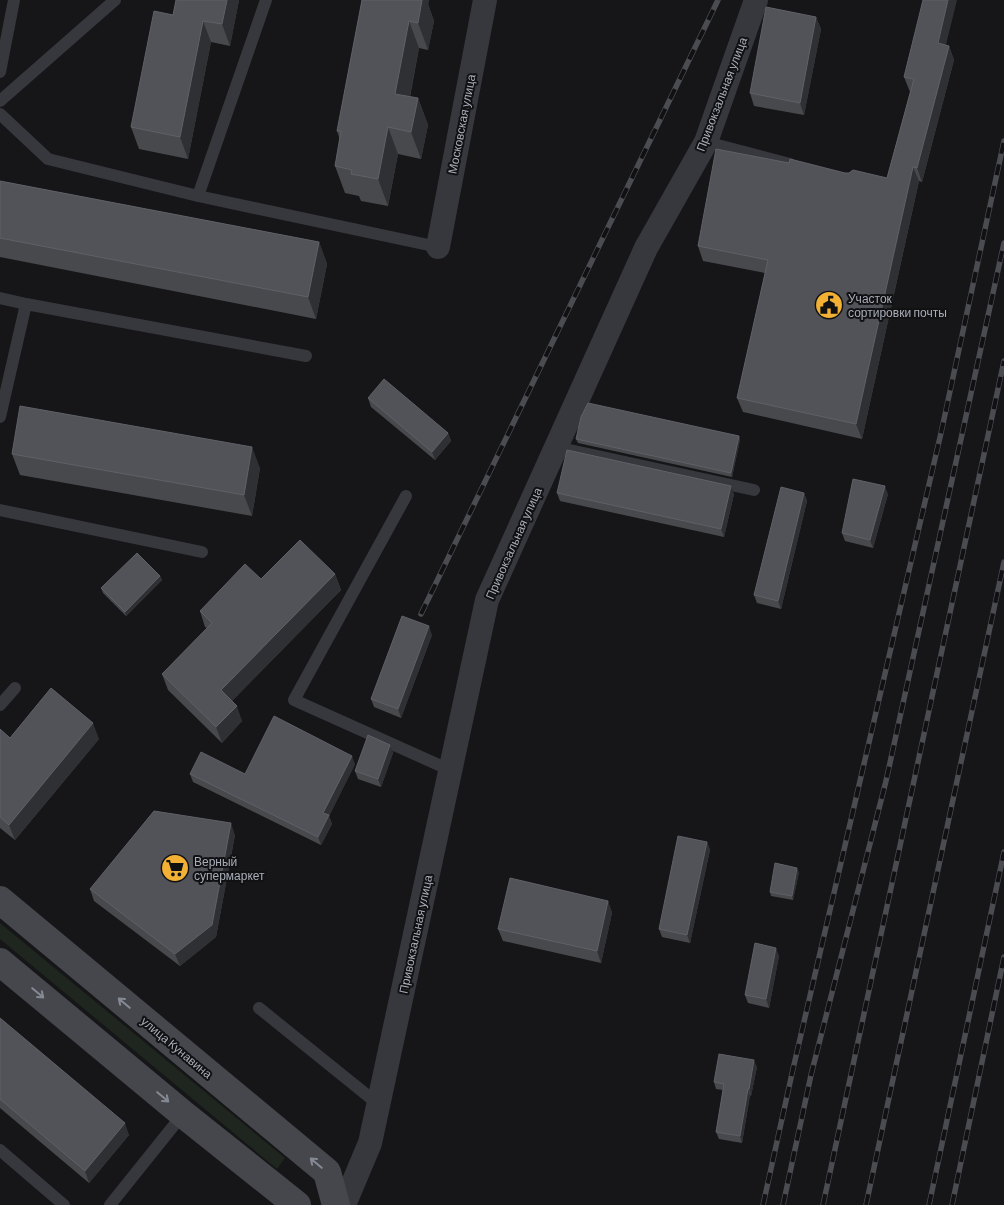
<svg xmlns="http://www.w3.org/2000/svg" width="1004" height="1205" viewBox="0 0 1004 1205" font-family="Barlow,sans-serif">
  <style>
    .green { fill: #1e261f }
    .lines { fill: none; stroke-linecap: round; stroke-linejoin: round }
    .lane { stroke: #37383d; stroke-width: 12 }
    .street { stroke: #37383d; stroke-width: 24 }
    .secondary { stroke: #45474d; stroke-width: 28 }
    .rail-casing { stroke: #4a4c52; stroke-width: 5.5 }
    .rail { stroke: #111113; stroke-width: 4; stroke-dasharray: 11; stroke-linecap: butt }
    .wall { fill: #47494d }
    .shaded-wall { fill: #2f3033 }
    .building { fill: #525359; stroke: #5f6168 }
    .oneway { stroke: #858993 }
    .labels { text-anchor: middle; dominant-baseline: central; stroke-width: 4; stroke-linejoin: round; paint-order: stroke }
    .street-label { font-size: 12px; fill: #a8adb8; stroke: #111113 }
    .poi-label { font-size: 12px; fill: #a8adb8; stroke: #111113; text-anchor: start }
  </style>
  <rect width="100%" height="100%" fill="#161618"/>
  <path class="green" d="M 0,923 L 285,1158 L 277,1169 L 0,939 Z"/>
  <g class="lines">
    <path class="lane" d="M 0,72 L 14,0
      M 0,101 L 115,0
      M 0,114 L 48,159 L 198,196 L 438,247
      M 706,142 L 790,164
      M 198,196 L 266,0
      M 0,298 L 26,304 L 306,356
      M 0,417 L 26,304
      M 556,447 L 754,490
      M 406,496 L 294,700 L 450,770
      M 0,510 L 202,552
      M 0,705 L 15,688
      M 259,1008 L 378,1104
      M 0,1150 L 64,1205
      M 110,1205 L 183,1114"/>
    <path class="street" d="M 438,247 L 485,0
      M 344,1205 L 370,1143 L 487,600 L 646,248 L 706,142 L 756,0"/>
    <path class="secondary" d="M 0,900 L 327,1172 L 336,1205
      M 0,962 L 183,1114 L 297,1205"/>
    <g class="rail-casing">
      <path id="rail" d="M 421,614 L 718,0
        M 763,1205 L 793,1069 L 941,433 L 1004,141
        M 783,1205 L 811,1075 L 886,781 L 1004,243
        M 823,1205 L 1004,361
        M 866,1205 L 1004,562
        M 929,1205 L 1004,852
        M 952,1205 L 1004,957"/>
    </g>
    <use href="#rail" class="rail"/>
  </g>
  <path class="wall" d="M 176,0 L 239,0 L 230,46 L 211,42 L 188,159 L 139,149 L 131,127 L 173,15 Z
    M 362,0 L 429,0 L 428,4 L 434,21 L 428,50 L 419,48 L 410,97 L 418,98 L 428,125 L 421,159 L 398,154 L 388,206 L 361,201 L 359,196 L 345,193 L 335,166 L 340,140 L 337,131 Z
    M 816,17 L 821,29 L 804,115 L 754,106 L 750,93 Z
    M 946,45 L 949,46 L 954,60 L 922,182 L 919,181 L 862,439 L 743,412 L 737,398 L 765,273 L 703,261 L 698,246 L 845,173 L 887,178 L 910,92 L 904,77 Z
    M 0,181 L 319,242 L 327,264 L 316,319 L 0,257 Z
    M 368,398 L 448,433 L 451,441 L 435,460 L 371,407 Z
    M 739,436 L 740,440 L 732,477 L 578,443 L 576,439 Z
    M 12,454 L 260,468 L 252,516 L 20,475 Z
    M 557,493 L 734,494 L 724,537 L 560,501 Z
    M 804,493 L 807,501 L 781,609 L 757,603 L 754,595 Z
    M 888,494 L 873,548 L 845,541 L 842,533 Z
    M 335,574 L 341,590 L 232,701 L 242,721 L 222,743 L 168,690 L 162,674 L 207,628 L 205,627 L 200,611 L 261,579 Z
    M 160,576 L 162,580 L 126,616 L 103,593 L 101,588 Z
    M 432,635 L 401,718 L 374,707 L 371,699 Z
    M 0,729 L 10,738 L 99,739 L 15,840 L 0,828 Z
    M 390,745 L 393,753 L 381,787 L 358,779 L 355,771 Z
    M 355,764 L 329,816 L 332,824 L 321,845 L 193,782 L 190,774 L 245,774 Z
    M 235,835 L 216,937 L 180,966 L 94,901 L 90,889 Z
    M 707,842 L 710,850 L 690,943 L 662,937 L 659,929 Z
    M 799,872 L 793,900 L 771,896 L 770,892 Z
    M 608,901 L 612,913 L 601,963 L 503,941 L 498,929 Z
    M 779,956 L 769,1008 L 748,1003 L 745,995 Z
    M 0,1018 L 129,1135 L 89,1183 L 0,1108 Z
    M 757,1067 L 751,1096 L 750,1095 L 742,1143 L 719,1139 L 716,1132 L 723,1090 L 716,1089 L 714,1082 Z"/>
  <path class="shaded-wall" d="M 227,0 L 239,0 L 230,46 L 222,24 Z
    M 418,0 L 429,0 L 428,4 L 434,21 L 428,50 L 418,23 Z
    M 948,0 L 957,0 L 943,57 L 938,43 Z
    M 816,17 L 821,29 L 804,115 L 800,103 Z
    M 203,21 L 211,42 L 188,159 L 180,137 Z
    M 409,21 L 419,48 L 405,121 L 395,94 Z
    M 949,46 L 954,60 L 922,182 L 917,168 Z
    M 418,98 L 428,125 L 421,159 L 411,132 Z
    M 388,127 L 398,154 L 388,206 L 378,179 Z
    M 913,167 L 919,181 L 862,439 L 856,424 Z
    M 319,242 L 327,264 L 316,319 L 308,297 Z
    M 448,433 L 451,441 L 435,460 L 432,452 Z
    M 739,436 L 740,440 L 732,477 L 731,473 Z
    M 252,447 L 260,468 L 252,516 L 244,495 Z
    M 731,486 L 734,494 L 724,537 L 721,529 Z
    M 885,486 L 888,494 L 873,548 L 870,540 Z
    M 804,493 L 807,501 L 781,609 L 778,601 Z
    M 335,574 L 341,590 L 227,706 L 221,690 Z
    M 160,576 L 162,580 L 126,616 L 125,612 Z
    M 429,626 L 432,635 L 401,718 L 398,709 Z
    M 237,706 L 242,721 L 222,743 L 216,727 Z
    M 93,723 L 99,739 L 15,840 L 9,825 Z
    M 390,745 L 393,753 L 381,787 L 378,779 Z
    M 352,756 L 355,764 L 329,816 L 332,824 L 321,845 L 318,837 L 323,813 Z
    M 231,823 L 235,835 L 216,937 L 180,966 L 175,954 Z
    M 707,842 L 710,850 L 690,943 L 687,935 Z
    M 797,868 L 799,872 L 793,900 L 792,896 Z
    M 608,901 L 612,913 L 601,963 L 597,951 Z
    M 776,948 L 779,956 L 769,1008 L 766,999 Z
    M 754,1060 L 757,1067 L 751,1096 L 749,1089 Z
    M 748,1089 L 750,1095 L 742,1143 L 740,1136 Z
    M 125,1123 L 129,1135 L 89,1183 L 85,1171 Z"/>
  <path class="building" d="M 176,0 L 227,0 L 222,24 L 203,21 L 180,137 L 131,127 L 154,11 L 173,15 Z
    M 362,0 L 422,0 L 418,23 L 409,21 L 395,94 L 418,98 L 411,132 L 388,127 L 378,179 L 351,174 L 352,170 L 335,166 L 341,131 L 337,131 Z
    M 923,0 L 948,0 L 938,43 L 949,46 L 917,168 L 913,167 L 856,424 L 737,398 L 768,260 L 698,246 L 716,149 L 789,163 L 790,159 L 845,173 L 849,173 L 853,170 L 887,178 L 914,79 L 904,77 Z
    M 766,7 L 816,17 L 800,103 L 750,93 Z
    M 0,181 L 319,242 L 308,297 L 0,238 Z
    M 384,379 L 448,433 L 432,452 L 368,398 Z
    M 588,403 L 739,436 L 731,473 L 576,439 L 581,417 Z
    M 20,406 L 252,447 L 244,495 L 12,454 Z
    M 567,450 L 731,486 L 721,529 L 557,493 Z
    M 853,479 L 885,486 L 870,540 L 842,533 Z
    M 781,487 L 804,493 L 778,601 L 754,595 Z
    M 300,540 L 335,574 L 221,690 L 237,706 L 216,727 L 162,674 L 212,623 L 200,611 L 245,564 L 261,579 Z
    M 137,553 L 160,576 L 125,612 L 101,588 Z
    M 402,616 L 429,626 L 398,709 L 371,699 Z
    M 51,688 L 93,723 L 9,825 L 0,817 L 0,729 L 10,738 Z
    M 274,716 L 352,756 L 323,813 L 329,815 L 318,837 L 190,774 L 201,752 L 245,774 Z
    M 368,735 L 390,745 L 378,779 L 355,771 Z
    M 154,811 L 231,823 L 212,925 L 175,954 L 90,889 Z
    M 678,836 L 707,842 L 687,935 L 659,929 Z
    M 775,863 L 797,868 L 792,896 L 770,892 Z
    M 510,878 L 608,901 L 597,951 L 498,929 Z
    M 755,943 L 776,948 L 766,999 L 745,995 Z
    M 0,1018 L 125,1123 L 85,1171 L 0,1099 Z
    M 719,1054 L 754,1060 L 749,1089 L 748,1089 L 740,1136 L 716,1132 L 724,1084 L 714,1082 Z"/>
  <defs><path id="oneway-shaft" d="M-6 0H5M1.5-3L5.5 0L1.5 3" fill="none" stroke-width="1.6" stroke-linecap="round" stroke-linejoin="round" transform="scale(1.25)"/></defs>
  <g class="oneway">
    <use href="#oneway-shaft" transform="translate(38 993) rotate(40)"/>
    <use href="#oneway-shaft" transform="translate(124 1003) rotate(-140)"/>
    <use href="#oneway-shaft" transform="translate(163 1097) rotate(40)"/>
    <use href="#oneway-shaft" transform="translate(316 1163) rotate(-140)"/>
  </g>
  <defs>
    <g id="civic-disc" transform="scale(1.4375)"><circle r="9.5" fill="#f2b134" stroke="#111113"/><path d="M-.6-6.5H3V-4.5H.6V-3L4-1V1h2V6H-6V1h2V-1L-.6-3ZM-1.2 2.5V6h2.4V2.5Z" fill="#111"/></g>
    <g id="supermarket-disc" transform="scale(1.4375)"><circle r="9.5" fill="#f2b134" stroke="#111113"/><path d="M-6-5.5h2.5l.6 2H6L4.5 2H-2.5L-4.4-4H-6ZM-1.5 3.2a1.3 1.3 0 1 0 .1 0ZM3 3.2a1.3 1.3 0 1 0 .1 0Z" fill="#111"/></g>
  </defs>
  <g fill-rule="evenodd">
    <use href="#civic-disc" x="829" y="305"/>
    <use href="#supermarket-disc" x="175" y="868"/>
  </g>
  <g class="labels">
    <g class="street-label">
      <text transform="translate(721 94) rotate(-69)">Привокзальная улица</text>
      <text transform="translate(461 124) rotate(-79)">Московская улица</text>
      <text transform="translate(513 543) rotate(-66)">Привокзальная улица</text>
      <text transform="translate(415 934) rotate(-78)">Привокзальная улица</text>
      <text transform="translate(177 1047) rotate(40)">улица Кунавина</text>
    </g>
    <g class="poi-label">
      <text x="848" y="298">Участок<tspan x="848" dy="14">сортировки почты</tspan></text>
      <text x="194" y="861">Верный<tspan x="194" dy="14">супермаркет</tspan></text>
    </g>
  </g>
</svg>
